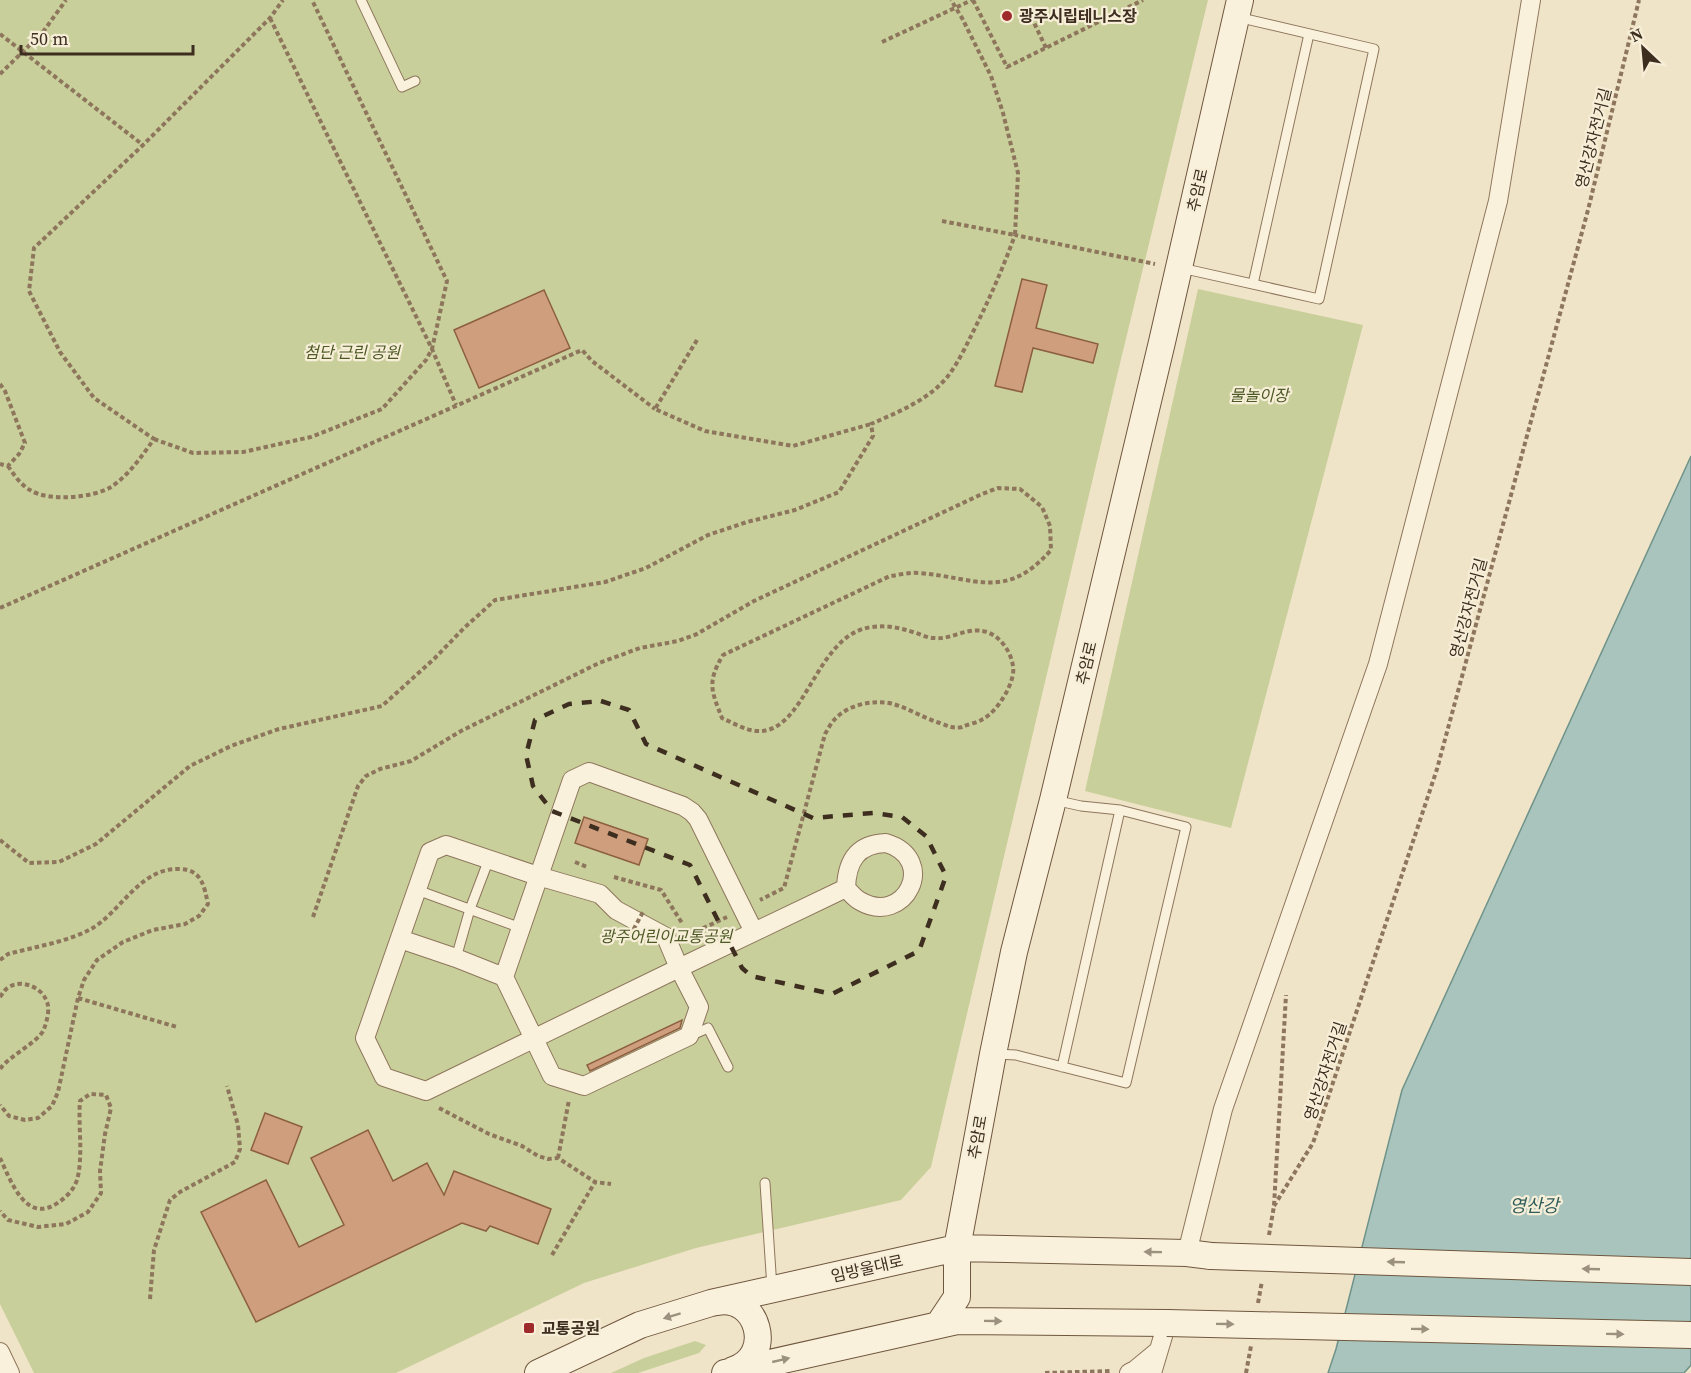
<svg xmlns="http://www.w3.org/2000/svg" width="1691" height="1373" viewBox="0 0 1691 1373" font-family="'Source Serif 4','Noto Sans KR',serif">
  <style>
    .green { fill: #c9cf9b }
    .water { fill: #a9c4bc; stroke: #6f938a; stroke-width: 1.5 }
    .building { fill: #cf9f7d; stroke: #8d5f41; stroke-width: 1.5 }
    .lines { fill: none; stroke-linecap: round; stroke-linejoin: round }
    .lane-casing { stroke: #8d765c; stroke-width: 11 }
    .street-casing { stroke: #8d765c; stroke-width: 20 }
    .secondary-casing { stroke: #6f573f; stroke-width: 28 }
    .path { stroke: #8d765c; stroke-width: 4; stroke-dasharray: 4.5 3; stroke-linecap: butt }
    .lane { stroke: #faf1dc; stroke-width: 9 }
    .street { stroke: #faf1dc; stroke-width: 18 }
    .secondary { stroke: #faf1dc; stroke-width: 26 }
    .rail { stroke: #3d2e20; stroke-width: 4.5; stroke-dasharray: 10 10; stroke-linecap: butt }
    .secondary-bridge-casing { stroke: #6f573f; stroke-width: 28; stroke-linecap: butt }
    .path-bridge { stroke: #8d765c; stroke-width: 4; stroke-dasharray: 4.5 3; stroke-linecap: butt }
    .secondary-bridge { stroke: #faf1dc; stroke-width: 26 }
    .oneway { fill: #9c907e }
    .poi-dot { fill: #9e2a2b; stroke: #f7eed8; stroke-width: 2 }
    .labels { text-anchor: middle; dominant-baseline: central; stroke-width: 4.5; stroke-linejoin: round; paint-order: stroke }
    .poi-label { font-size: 16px; font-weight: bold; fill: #3d2e20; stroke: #f7eed8; text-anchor: start }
    .street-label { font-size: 16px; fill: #3d2e20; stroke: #f7eed8 }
    .park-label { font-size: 16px; font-style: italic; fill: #4d5a26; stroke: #f7eed8 }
    .water-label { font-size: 18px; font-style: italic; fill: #2f5d5a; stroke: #f7eed8 }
  </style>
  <rect width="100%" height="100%" fill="#f0e4c8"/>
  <path class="green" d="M 0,0 L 1208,0 L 1116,380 L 931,1167 L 901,1200 L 696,1248 L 584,1283 L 396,1373 L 34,1373 L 0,1304 Z
    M 1198,289 L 1363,325 L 1231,828 L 1085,791 Z
    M 695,1341 L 706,1345 L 699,1353 L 638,1373 L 611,1373 L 644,1358 Z"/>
  <path class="water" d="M 1691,456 L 1691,1365 L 1684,1373 L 1328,1373 L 1336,1349 L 1402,1090 Z"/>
  <path class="building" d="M 1022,279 L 1047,285 L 1036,328 L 1098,344 L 1093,363 L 1033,348 L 1022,392 L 995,386 Z
    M 544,290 L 570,348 L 479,388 L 454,330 Z
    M 584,817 L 648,839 L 639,865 L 575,843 Z
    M 682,1020 L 680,1028 L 590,1071 L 587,1065 Z
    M 265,1113 L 302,1127 L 288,1164 L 251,1150 Z
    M 368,1130 L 393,1181 L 427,1163 L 444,1195 L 454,1171 L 551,1209 L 538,1244 L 490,1226 L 486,1231 L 462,1223 L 256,1322 L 201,1212 L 266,1180 L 299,1247 L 344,1225 L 311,1158 Z"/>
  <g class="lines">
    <g class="lane-casing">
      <path id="lane" d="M 361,0 L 402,87 L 415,81
        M 1181,268 L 1319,299 L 1374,49 L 1237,17
        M 1253,284 L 1309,34
        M 417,890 L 521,928
        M 456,958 L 470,909 L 489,859
        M 690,1036 L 708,1028 L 728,1067
        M 995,1054 L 1016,1055 L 1126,1083 L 1186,827 L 1120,810 L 1081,806 L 1054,800
        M 1062,1067 L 1120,810
        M 765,1183 L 772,1288"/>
    </g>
    <g class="street-casing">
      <path id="street" d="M 886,843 C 939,859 905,927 860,901 C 854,898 850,892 846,888 C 847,861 857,844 886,843 Z
        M 446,845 L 538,876 L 600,894 L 616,910 L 666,937 L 679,968 L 426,1091 L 384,1077 L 365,1038 L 430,852 Z
        M 754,932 L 698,819 L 692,812 L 683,806 L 589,772 L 572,780 L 504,977 L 552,1076 L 584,1086 L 689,1036 L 699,1007 L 679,968 L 846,888
        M 400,939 L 456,958 L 504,977
        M 1187,1253 L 1223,1109 L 1378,664 L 1498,201 L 1531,0
        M 0,1352 L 10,1373
        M 1129,1373 L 1135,1370 L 1158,1351
        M 1152,1373 L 1167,1323"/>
    </g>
    <g class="secondary-casing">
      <path id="secondary" d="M 717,1302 C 758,1294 776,1356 733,1370
        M 939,1324 L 957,1297 L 957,1248 L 993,1054 L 1014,952 L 1053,800 L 1162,342 L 1240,0
        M 538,1373 L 640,1325 L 711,1303 L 957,1248 L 1187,1253 L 1211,1256
        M 725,1373 L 957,1321 L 1167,1323"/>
    </g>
    <path class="path" d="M 973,0 L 1007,67 L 1143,0
      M 1028,10 L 1046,48
      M 270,18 L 432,349 L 456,405
      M 0,34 L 143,145
      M 882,42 L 972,0
      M 0,74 L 43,32 L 66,0
      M 942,221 L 1015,235 L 1018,173 L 1003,113 L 991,76 L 962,18 L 951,0
      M 697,340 L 655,409 L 705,431 L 793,446 L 871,424
      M 0,384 L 5,391 L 25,443 L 19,454 L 8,466 L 0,464
      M 154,439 L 193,453 L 243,452 L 311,437 L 382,409 L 426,360 L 432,349 L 447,281 L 312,0
      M 8,466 C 14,475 21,485 30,490 C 48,502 93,498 111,487 C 129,475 142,456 154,439 L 94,398 L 60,352 L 29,291 L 34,248 L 143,145 L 270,18 L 283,0
      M 0,608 L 582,350 L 592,361 L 655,409
      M 0,840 L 29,863 L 59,862 L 96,844 L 190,766 L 231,746 L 279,729 L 382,706 L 434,659 L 464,628 L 495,600 L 605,582 L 646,568 L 708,535 L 747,522 L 795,510 L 839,492 L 873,436 L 871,424 C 898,412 929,400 948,376 C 958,363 966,346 973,332 C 989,300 1003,268 1015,235 L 1155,264
      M 575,862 L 587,867
      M 614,877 L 661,890 L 682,923
      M 313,917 L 358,786 L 366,776 L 380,769 L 411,761 L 461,731 L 599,663 L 640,648 L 678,641 L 697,634 L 754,601 L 982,494 L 998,488 L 1020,489 L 1042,507 L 1050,526 L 1051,550 C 1005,602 976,577 918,573 C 909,572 899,575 890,576 L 723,655 C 707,682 711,690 722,718 C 733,723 745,730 756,731 C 807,735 814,634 872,627 C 888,625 901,628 916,633 C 922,635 928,638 934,638 C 953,640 966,626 987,632 C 1001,637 1011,652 1013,666 C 1016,682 997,712 983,719 C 977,723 968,724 962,727 C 954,729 948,726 940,723 C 923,718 907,707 889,703 C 871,700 848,705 835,719 C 831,723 828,729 825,734 L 784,888 L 760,900
      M 697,938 L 695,932 L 727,917
      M 0,960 L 8,954 C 34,947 67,942 91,929 C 121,912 140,867 180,869 C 202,870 204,886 208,904 L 199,916 L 185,924 L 153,930 L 123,942 L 97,960 L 84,980 L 78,998 L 58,1092 L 52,1106 L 38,1118 L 25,1120 L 9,1116 L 0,1105
      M 0,997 C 3,993 5,989 9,987 C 22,979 42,987 47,1002 C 50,1009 47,1021 44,1029 C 39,1042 10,1055 0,1069
      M 78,998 L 177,1027
      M 439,1108 L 489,1134 L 522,1146 L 538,1156 L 548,1159 L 558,1158 L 595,1182 L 611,1184
      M 0,1158 C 11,1181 26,1226 59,1202 C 68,1196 76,1187 78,1176 C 83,1152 78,1126 80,1101 L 90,1094 L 106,1095 L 111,1108 L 105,1134 L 100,1171 L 101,1193 L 88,1212 L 66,1224 L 38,1227 L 8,1220 L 0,1211
      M 558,1158 L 569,1100
      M 1274,1206 L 1313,1143 L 1437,769 L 1588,210 L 1639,0
      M 1269,1235 L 1274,1206 L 1286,995
      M 552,1255 L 595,1182
      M 150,1299 L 154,1250 L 170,1200 L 180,1192 L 235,1162 L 240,1149 L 238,1125 L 227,1086
      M 1258,1303 L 1262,1281
      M 1045,1373 L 1111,1371
      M 1246,1373 L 1251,1346"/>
    <use href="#lane" class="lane"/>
    <use href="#street" class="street"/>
    <use href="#secondary" class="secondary"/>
    <path class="rail" d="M 601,701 L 629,710 L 646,744 L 813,818 L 873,813 L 902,817 L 926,836 L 946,876 L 919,951 L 832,994 L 751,976 L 742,968 L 690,865 L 552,811 L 533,786 L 526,755 L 535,720 L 569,704 Z"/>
    <g class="secondary-bridge-casing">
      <path id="secondary-bridge" d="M 1211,1256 L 1691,1272
        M 1167,1323 L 1691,1335"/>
    </g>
    <path class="path-bridge" d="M 630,936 L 644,910"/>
    <use href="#secondary-bridge" class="secondary-bridge"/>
  </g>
  <defs><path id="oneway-solid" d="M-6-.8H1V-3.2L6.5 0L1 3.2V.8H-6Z" transform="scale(1.5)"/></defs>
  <g class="oneway">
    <use href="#oneway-solid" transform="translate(1153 1252) rotate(-179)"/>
    <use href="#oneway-solid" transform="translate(1396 1262) rotate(-178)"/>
    <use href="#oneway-solid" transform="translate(1591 1269) rotate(-178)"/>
    <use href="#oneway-solid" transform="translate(672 1316) rotate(163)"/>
    <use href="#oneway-solid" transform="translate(993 1321) rotate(1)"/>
    <use href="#oneway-solid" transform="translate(1225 1324) rotate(1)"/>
    <use href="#oneway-solid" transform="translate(1420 1329) rotate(1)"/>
    <use href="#oneway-solid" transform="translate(1615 1334) rotate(1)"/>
    <use href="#oneway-solid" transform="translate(781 1360) rotate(-13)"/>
  </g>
  <g class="poi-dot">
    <circle cx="1007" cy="16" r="6"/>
    <rect x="523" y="1322" width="12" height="12" rx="3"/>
  </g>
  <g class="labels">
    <g class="poi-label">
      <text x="1019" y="16">광주시립테니스장</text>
      <text x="541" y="1328">교통공원</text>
    </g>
    <g class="street-label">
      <text transform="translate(1593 138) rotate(-76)">영산강자전거길</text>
      <text transform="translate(1197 190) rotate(-77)">추암로</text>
      <text transform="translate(1468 608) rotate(-75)">영산강자전거길</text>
      <text transform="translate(1086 663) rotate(-77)">추암로</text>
      <text transform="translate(1325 1071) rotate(-72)">영산강자전거길</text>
      <text transform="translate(977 1137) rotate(-80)">추암로</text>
      <text transform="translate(867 1268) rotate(-13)">임방울대로</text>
    </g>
    <g class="park-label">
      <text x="352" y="352">첨단 근린 공원</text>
      <text x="1259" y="395">물놀이장</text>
      <text x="666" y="936">광주어린이교통공원</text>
    </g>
    <g class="water-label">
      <text x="1534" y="1205">영산강</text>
    </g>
  </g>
  <g transform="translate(1643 48) rotate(334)" stroke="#f7eed8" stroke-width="4.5" paint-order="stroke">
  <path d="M0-4.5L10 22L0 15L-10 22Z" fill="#3d2e20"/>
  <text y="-9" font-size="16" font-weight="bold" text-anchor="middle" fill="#3d2e20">N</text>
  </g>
  <path d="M21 45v9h172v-9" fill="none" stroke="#3d2e20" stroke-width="3"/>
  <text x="30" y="45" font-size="18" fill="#3d2e20" stroke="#f7eed8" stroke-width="4.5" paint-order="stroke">50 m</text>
</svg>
